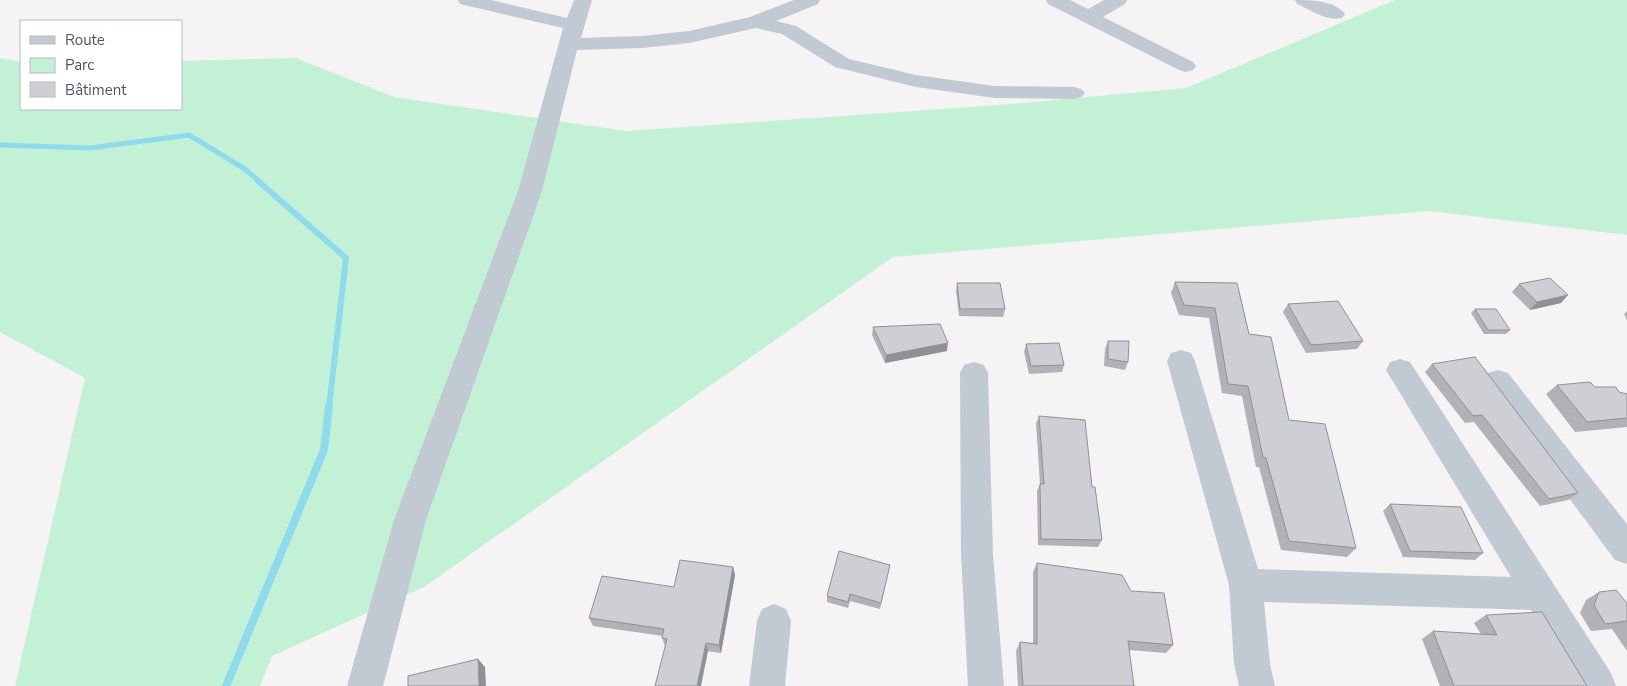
<svg xmlns="http://www.w3.org/2000/svg" width="1627" height="686" viewBox="0 0 1627 686" font-family="'Nunito Sans',sans-serif">
  <style>
    .green { fill: #c3f1d5 }
    .lines { fill: none; stroke-linecap: round; stroke-linejoin: round }
    .stream-far2 { stroke: #90daee; stroke-width: 5 }
    .stream-far1 { stroke: #90daee; stroke-width: 6 }
    .stream { stroke: #90daee; stroke-width: 8 }
    .minor { fill: #c1cad2; fill-rule: evenodd }
    .wall { fill: #b0b2b7 }
    .shaded-wall { fill: #909195 }
    .building { fill: #cdcfd5; stroke: #909195 }
  </style>
  <rect width="100%" height="100%" fill="#f5f3f3"/>
  <path class="green" d="M 1395,0 L 1627,0 L 1627,235 L 1429,211 L 893,257 L 424,587 L 272,656 L 260,686 L 15,686 L 85,378 L 0,332 L 0,58 L 21,62 L 21,109 L 181,109 L 181,61 L 296,58 L 394,97 L 626,131 L 999,105 L 1186,88 Z"/>
  <g class="lines">
    <path class="stream-far2" d="M 0,145 L 90,148 L 189,135 L 245,169 L 260,182"/>
    <path class="stream-far1" d="M 258,181 L 346,258 L 329,407"/>
    <path class="stream" d="M 226,686 L 324,450 L 329,406"/>
    <path class="minor" d="M 458,0 L 491,0 L 567,18 L 574,0 L 592,0 L 581,38 L 642,36 L 689,31 L 750,17 L 794,0 L 820,0 L 818,4 L 776,21 L 796,26 L 849,59 L 916,75 L 995,86 L 1074,87 L 1081,89 L 1085,93 L 1081,97 L 1074,99 L 995,98 L 916,87 L 835,67 L 782,34 L 756,28 L 689,43 L 642,48 L 577,50 L 542,191 L 426,520 L 383,686 L 347,686 L 394,520 L 518,191 L 563,28 L 460,4 Z
      M 1046,0 L 1070,0 L 1088,9 L 1104,0 L 1127,0 L 1125,4 L 1103,17 L 1193,62 L 1196,66 L 1193,70 L 1186,72 L 1179,70 L 1048,4 Z
      M 1295,0 C 1311,0 1334,0 1345,14 L 1342,18 C 1327,22 1311,10 1297,4 Z
      M 1181,350 L 1191,353 L 1195,361 L 1258,569 L 1511,577 L 1386,370 L 1390,362 L 1400,359 L 1410,362 L 1611,673 L 1616,686 L 1577,686 L 1531,610 L 1264,602 L 1270,664 L 1275,686 L 1239,686 L 1234,664 L 1229,585 L 1167,361 L 1171,353 Z
      M 974,362 L 984,365 L 988,373 L 993,555 L 1004,686 L 968,686 L 961,555 L 960,373 L 964,365 Z
      M 1498,370 L 1508,373 L 1627,524 L 1627,564 L 1615,560 L 1488,389 L 1484,381 L 1488,373 Z
      M 774,604 L 786,609 L 791,621 L 785,686 L 749,686 L 757,621 L 762,609 Z"/>
  </g>
  <path class="wall" d="M 1175,282 L 1237,283 L 1249,334 L 1289,420 L 1356,548 L 1347,557 L 1281,550 L 1259,467 L 1256,467 L 1242,396 L 1222,393 L 1209,318 L 1179,315 L 1171,293 Z
    M 957,283 L 1005,309 L 1003,317 L 959,316 L 956,291 Z
    M 1519,284 L 1561,303 L 1530,310 L 1512,292 Z
    M 1288,304 L 1363,341 L 1357,349 L 1306,353 L 1283,312 Z
    M 1475,309 L 1510,330 L 1506,334 L 1484,334 L 1471,313 Z
    M 1627,311 L 1627,320 L 1624,314 Z
    M 873,327 L 947,351 L 885,363 L 872,335 Z
    M 1108,341 L 1128,362 L 1125,370 L 1104,366 L 1105,349 Z
    M 1026,344 L 1064,365 L 1062,372 L 1029,374 L 1024,352 Z
    M 1432,364 L 1578,493 L 1568,500 L 1540,506 L 1474,422 L 1465,423 L 1425,372 Z
    M 1557,385 L 1595,387 L 1627,394 L 1627,427 L 1575,432 L 1546,394 Z
    M 1039,416 L 1092,487 L 1102,540 L 1098,547 L 1038,545 L 1037,491 L 1040,484 L 1036,423 Z
    M 1390,504 L 1483,553 L 1475,560 L 1403,557 L 1383,511 Z
    M 1037,563 L 1131,591 L 1173,645 L 1166,653 L 1129,650 L 1134,686 L 1018,686 L 1016,651 L 1020,642 L 1033,643 L 1033,572 Z
    M 890,565 L 880,609 L 850,601 L 848,608 L 827,602 L 827,596 Z
    M 733,567 L 735,575 L 721,653 L 665,646 L 662,638 L 663,636 L 593,626 L 589,618 Z
    M 1599,592 L 1627,603 L 1627,651 L 1612,629 L 1591,631 L 1580,613 L 1586,600 Z
    M 1486,615 L 1587,686 L 1440,686 L 1422,639 L 1433,631 L 1481,634 L 1474,623 Z"/>
  <path class="shaded-wall" d="M 1568,295 L 1561,303 L 1530,310 L 1537,302 Z
    M 948,343 L 947,351 L 885,363 L 886,355 Z
    M 733,567 L 735,575 L 721,653 L 719,645 Z
    M 706,643 L 708,651 L 701,686 L 697,686 Z
    M 478,659 L 485,667 L 486,686 L 479,686 Z"/>
  <path class="building" d="M 1550,278 L 1568,295 L 1537,302 L 1519,284 Z
    M 1175,282 L 1237,283 L 1249,334 L 1271,337 L 1289,420 L 1325,424 L 1356,548 L 1289,541 L 1266,458 L 1263,457 L 1248,386 L 1228,384 L 1215,308 L 1184,305 Z
    M 957,283 L 1000,283 L 1005,309 L 960,309 Z
    M 1338,301 L 1363,341 L 1311,345 L 1288,304 Z
    M 1475,309 L 1496,309 L 1510,330 L 1488,330 Z
    M 940,324 L 948,343 L 886,355 L 873,327 Z
    M 1108,341 L 1129,341 L 1128,362 L 1108,359 Z
    M 1059,343 L 1064,365 L 1031,366 L 1026,344 Z
    M 1475,357 L 1578,493 L 1549,499 L 1482,415 L 1473,416 L 1432,364 Z
    M 1590,382 L 1595,387 L 1616,387 L 1619,392 L 1627,394 L 1627,418 L 1587,422 L 1557,385 Z
    M 1039,416 L 1085,420 L 1092,487 L 1095,487 L 1102,540 L 1041,539 L 1040,484 L 1044,484 Z
    M 1390,504 L 1461,507 L 1483,553 L 1410,551 Z
    M 839,551 L 890,565 L 881,603 L 850,594 L 848,602 L 827,596 Z
    M 680,560 L 733,567 L 719,645 L 706,643 L 697,686 L 655,686 L 667,639 L 662,638 L 664,629 L 589,618 L 602,576 L 674,587 Z
    M 1037,563 L 1122,575 L 1131,591 L 1164,593 L 1173,645 L 1128,641 L 1134,686 L 1023,686 L 1020,642 L 1037,644 Z
    M 1616,590 L 1627,603 L 1627,621 L 1605,624 L 1594,605 L 1599,592 Z
    M 1542,612 L 1587,686 L 1454,686 L 1433,631 L 1497,635 L 1486,615 Z
    M 478,659 L 479,686 L 408,686 L 408,676 Z"/>
  <rect x="20" y="20" width="162" height="90" fill="#ffffff" stroke="#b7bbc0"/>
  <rect x="30" y="36" width="25" height="8" fill="#c1cad2" stroke="#b7bbc0"/>
  <text x="65" y="45" font-size="15" fill="#4a5661">Route</text>
  <rect x="30" y="58" width="25" height="15" fill="#c3f1d5" stroke="#b7bbc0"/>
  <text x="65" y="70" font-size="15" fill="#4a5661">Parc</text>
  <rect x="30" y="82" width="25" height="15" fill="#cdcfd5" stroke="#b7bbc0"/>
  <text x="65" y="95" font-size="15" fill="#4a5661">Bâtiment</text>
</svg>
